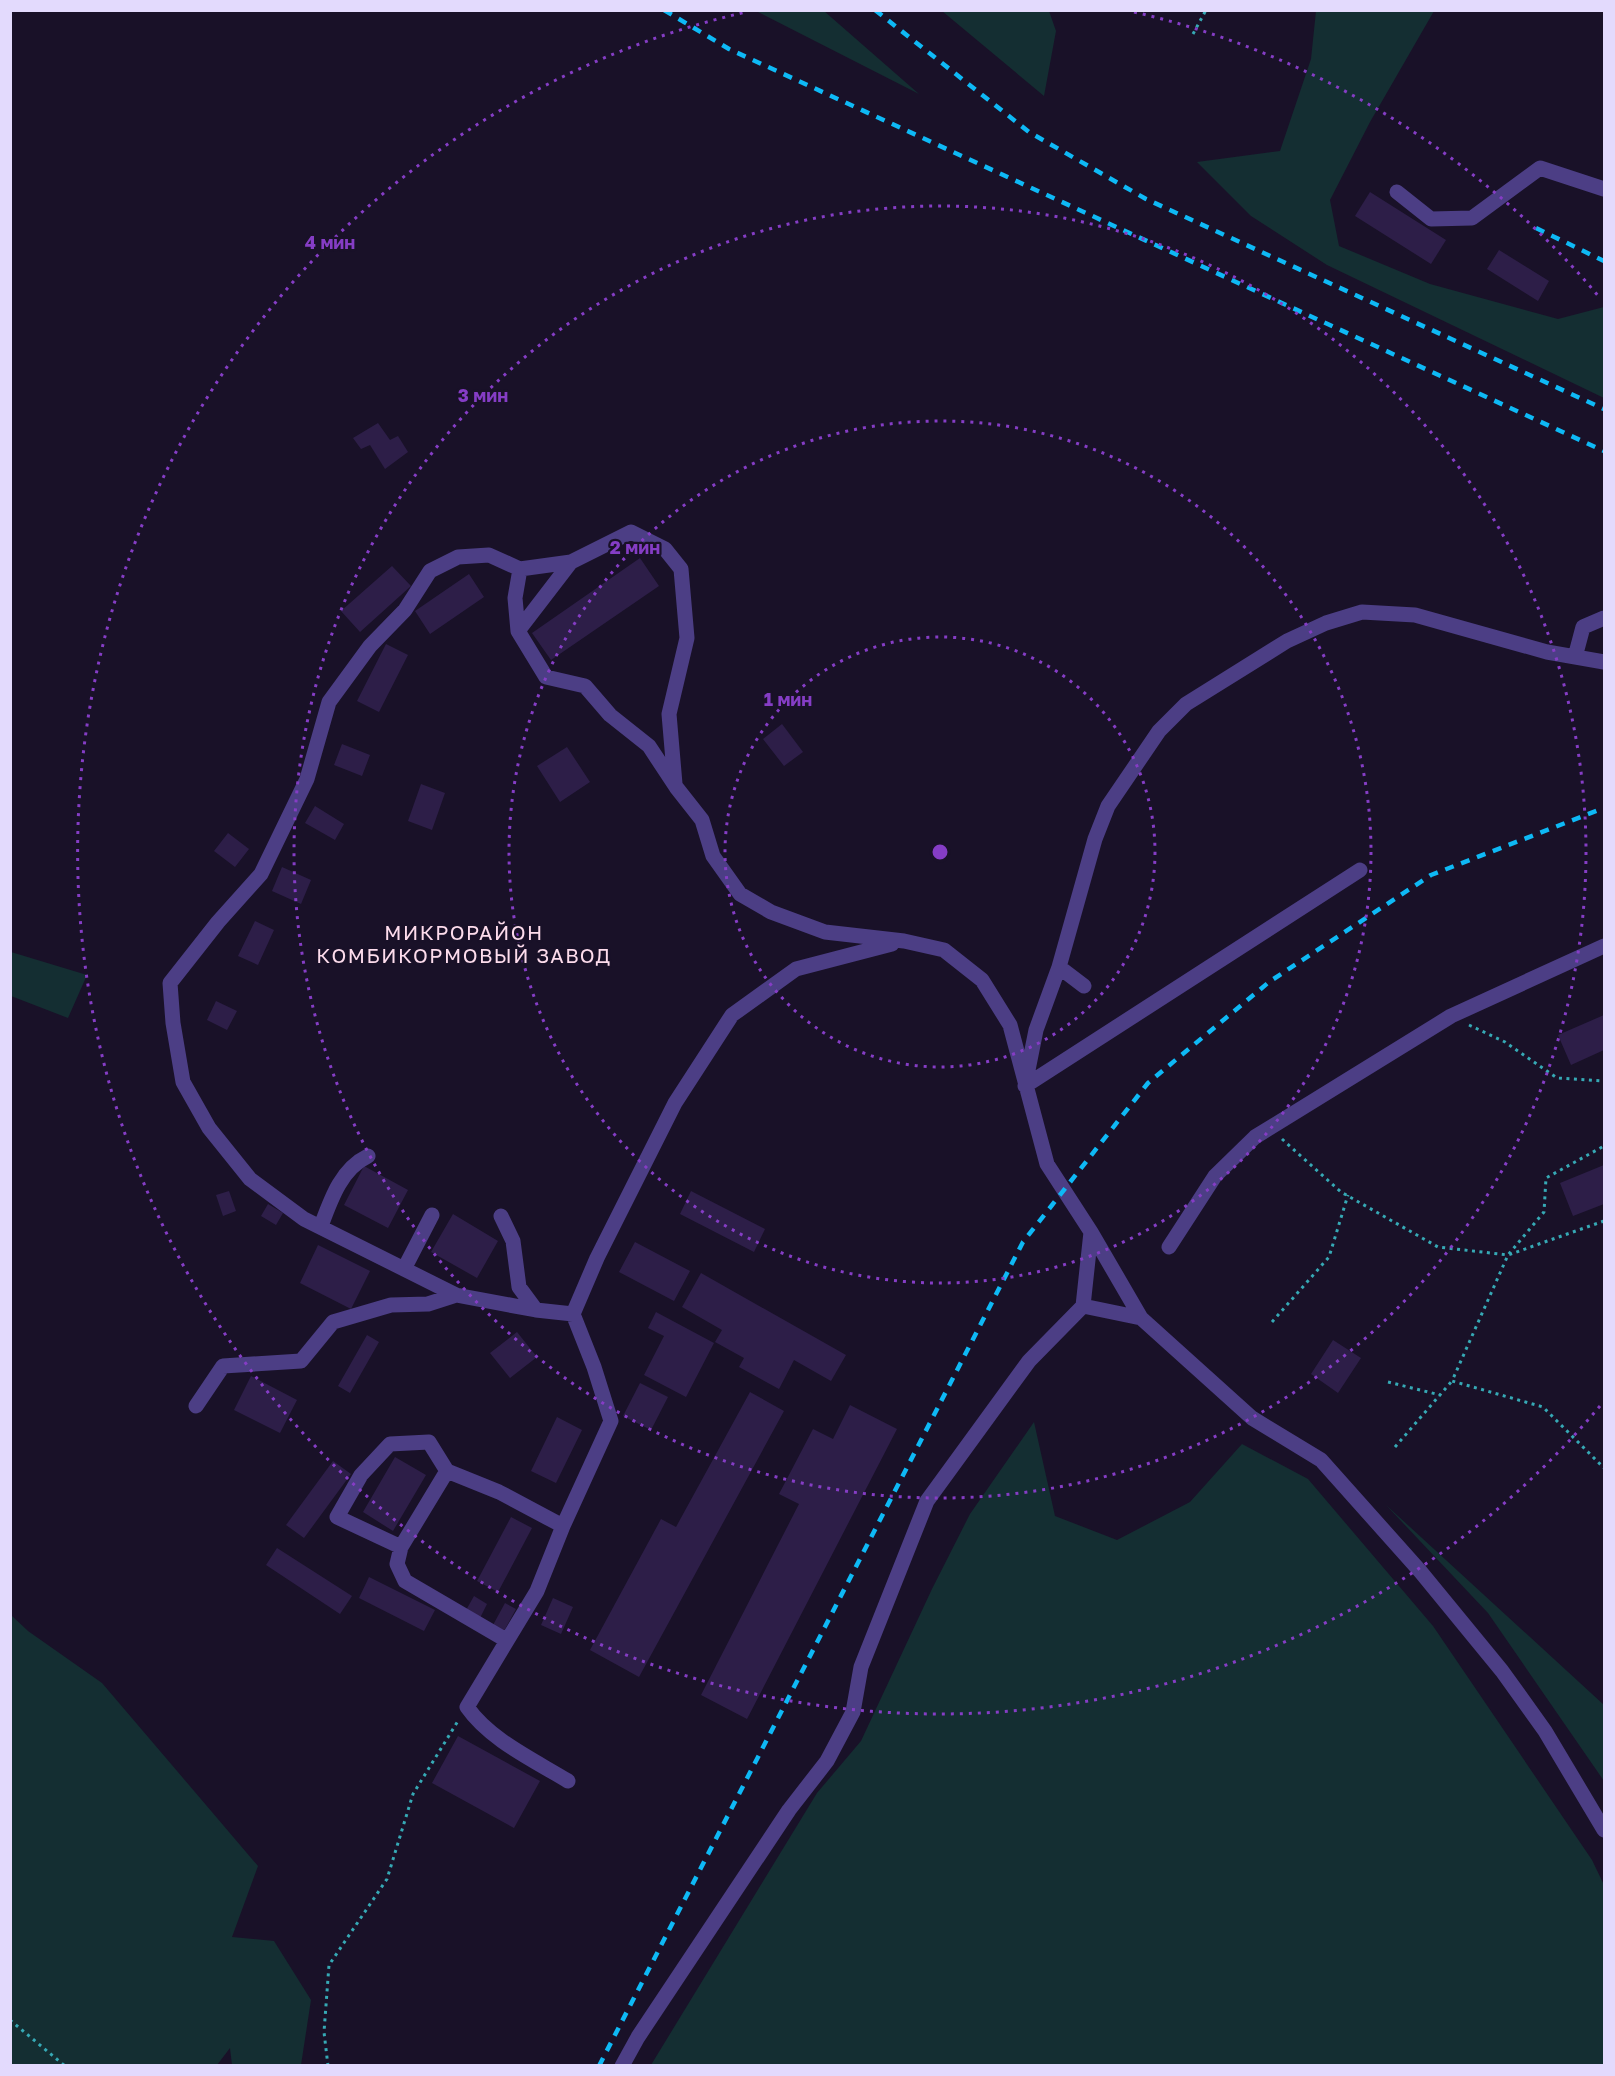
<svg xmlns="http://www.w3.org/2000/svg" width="1615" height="2076" viewBox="0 0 1615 2076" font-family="'Golos Text',sans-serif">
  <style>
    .green { fill: #142e32 }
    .building { fill: #2d1e48 }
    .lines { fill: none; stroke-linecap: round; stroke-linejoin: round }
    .path { stroke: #36a9b5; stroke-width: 3; stroke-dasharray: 3 4.5; stroke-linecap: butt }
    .minor { stroke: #4c3e85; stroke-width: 15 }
    .rail { stroke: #0eb9f5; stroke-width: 4.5; stroke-dasharray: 9 8; stroke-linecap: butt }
    .ring { fill: none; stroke: #853dc5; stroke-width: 3; stroke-dasharray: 3 6 }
    .labels { text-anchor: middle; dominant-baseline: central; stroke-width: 4.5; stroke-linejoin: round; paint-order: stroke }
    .neighbourhood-label { font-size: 20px; letter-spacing: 1.5px; fill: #fddcec; stroke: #191128 }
    .centre { fill: #853dc5; stroke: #191128; stroke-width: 3 }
    .ring-label { font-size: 18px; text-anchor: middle; font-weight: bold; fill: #853dc5; stroke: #191128; stroke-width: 4.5; stroke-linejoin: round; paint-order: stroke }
  </style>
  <rect width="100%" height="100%" fill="#191128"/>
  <path class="green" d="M 756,11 L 824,11 L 919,94 Z
    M 942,11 L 1049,11 L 1056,31 L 1044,96 Z
    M 1316,11 L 1434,11 L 1370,122 L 1330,200 L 1339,246 L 1430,284 L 1558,319 L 1604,307 L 1604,398 L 1327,265 L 1251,216 L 1197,162 L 1280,151 L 1311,59 Z
    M 11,952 L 87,975 L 68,1018 L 11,996 Z
    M 1034,1422 L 1055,1516 L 1117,1540 L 1190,1502 L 1242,1444 L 1308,1479 L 1433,1626 L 1592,1860 L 1604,1885 L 1604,2065 L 651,2065 L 817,1793 L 861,1741 L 932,1589 L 970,1514 Z
    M 1386,1505 L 1604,1705 L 1604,1781 L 1488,1613 Z
    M 11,1615 L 28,1631 L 102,1683 L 258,1866 L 232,1937 L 274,1941 L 311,2000 L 301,2065 L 232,2065 L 230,2048 L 217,2065 L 11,2065 Z"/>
  <path class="building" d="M 1370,192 L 1446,240 L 1431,264 L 1355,216 Z
    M 1499,250 L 1549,281 L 1538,301 L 1487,269 Z
    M 378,423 L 390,440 L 398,436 L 408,452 L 385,469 L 370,445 L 361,449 L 353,438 Z
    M 640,558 L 659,586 L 551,660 L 532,633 Z
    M 392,566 L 411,586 L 360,632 L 341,611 Z
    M 469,574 L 484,597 L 430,634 L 415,611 Z
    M 386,644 L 408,655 L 379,712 L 357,701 Z
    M 782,724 L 803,752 L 784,766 L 763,739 Z
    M 342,744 L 370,755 L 362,776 L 334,765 Z
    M 567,747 L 590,782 L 560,802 L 537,766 Z
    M 421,784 L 445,793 L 432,830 L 408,821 Z
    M 315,806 L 344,824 L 335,840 L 305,823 Z
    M 228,833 L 249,849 L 235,867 L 214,851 Z
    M 282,867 L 311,880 L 301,904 L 272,891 Z
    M 255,921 L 274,930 L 258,965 L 238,956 Z
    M 216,1001 L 237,1011 L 227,1030 L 207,1020 Z
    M 1604,1015 L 1604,1050 L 1571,1065 L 1558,1035 Z
    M 1604,1165 L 1604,1204 L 1573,1216 L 1560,1183 Z
    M 364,1166 L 408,1190 L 388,1228 L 344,1205 Z
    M 229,1191 L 236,1211 L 223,1216 L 216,1195 Z
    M 691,1191 L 765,1229 L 754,1252 L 680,1214 Z
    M 268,1204 L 283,1213 L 276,1225 L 261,1216 Z
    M 453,1214 L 498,1241 L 477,1278 L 431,1252 Z
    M 635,1242 L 690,1271 L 674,1301 L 619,1272 Z
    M 318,1245 L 370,1271 L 351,1309 L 300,1283 Z
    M 701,1273 L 846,1355 L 831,1381 L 794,1360 L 779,1389 L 739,1367 L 744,1358 L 715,1342 L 722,1330 L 682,1307 Z
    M 656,1312 L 714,1343 L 686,1397 L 644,1375 L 664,1336 L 648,1328 Z
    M 517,1332 L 537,1357 L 510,1378 L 490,1353 Z
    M 367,1335 L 379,1342 L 350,1393 L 338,1386 Z
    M 1333,1340 L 1361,1358 L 1338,1393 L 1311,1374 Z
    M 251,1376 L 297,1400 L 280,1433 L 234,1410 Z
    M 640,1383 L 668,1397 L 651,1430 L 623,1416 Z
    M 750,1392 L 784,1411 L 639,1677 L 590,1650 L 661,1519 L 676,1527 Z
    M 850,1405 L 897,1429 L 747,1719 L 701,1695 L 799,1504 L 779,1494 L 813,1429 L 833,1439 Z
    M 557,1417 L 582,1430 L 556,1483 L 531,1471 Z
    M 395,1457 L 426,1475 L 393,1531 L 363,1512 Z
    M 333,1461 L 351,1474 L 304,1538 L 286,1525 Z
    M 511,1517 L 532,1528 L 498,1592 L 477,1581 Z
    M 277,1548 L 352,1596 L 340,1614 L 266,1565 Z
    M 369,1577 L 435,1610 L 424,1631 L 359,1598 Z
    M 474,1596 L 487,1604 L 479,1620 L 465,1612 Z
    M 553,1598 L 573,1607 L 561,1634 L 541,1625 Z
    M 505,1603 L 516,1609 L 504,1631 L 493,1625 Z
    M 458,1736 L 540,1781 L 514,1828 L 432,1783 Z"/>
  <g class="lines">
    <path class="path" d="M 1193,34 L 1206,10
      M 1469,1025 L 1505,1042 L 1557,1078 L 1604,1081
      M 1282,1139 L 1341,1192 L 1438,1247 L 1508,1255 L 1544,1212 L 1546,1178 L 1604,1146
      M 1604,1221 L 1508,1255 L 1452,1381 L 1543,1407 L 1604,1468
      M 1272,1322 L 1329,1257 L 1348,1195
      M 1388,1382 L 1440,1395
      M 1395,1447 L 1452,1381
      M 10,2020 L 65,2066
      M 328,2066 L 324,2032 L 329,1965 L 387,1879 L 413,1794 L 458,1721"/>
    <path class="minor" d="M 1397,192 L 1431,219 L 1472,218 L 1540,168 L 1604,189
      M 520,569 L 571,562
      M 518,631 L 571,562 L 631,532 L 665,549 L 681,569 L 687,638 L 669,714 L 675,784
      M 1575,657 L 1583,627 L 1604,618
      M 1059,967 L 1084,986
      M 1026,1080 L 1036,1030 L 1059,967 L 1095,839 L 1108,806 L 1159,731 L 1186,704 L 1287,641 L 1326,623 L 1362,612 L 1415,615 L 1547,652 L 1604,662
      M 1025,1086 L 1360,870
      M 501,1216 L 513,1241 L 519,1287 L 536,1310
      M 321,1226 C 331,1199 341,1169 368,1156
      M 1091,1232 L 1083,1306 L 1141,1318
      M 1169,1247 L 1215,1176 L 1255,1137 L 1451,1016 L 1604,946
      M 404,1269 L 432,1215
      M 573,1314 L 536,1310 L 456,1295 L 304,1219 L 250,1179 L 209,1128 L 183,1082 L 173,1023 L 170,983 L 218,922 L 261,874 L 307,779 L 329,702 L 370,646 L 405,610 L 430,571 L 458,557 L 489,555 L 520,569 L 515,598 L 518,631 L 546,677 L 585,686 L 610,715 L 649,746 L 676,787 L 702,820 L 713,856 L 740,894 L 771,912 L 825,932 L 904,941 L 944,950 L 982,980 L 1010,1025 L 1047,1164 L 1091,1232 L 1141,1318 L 1252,1418 L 1321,1460 L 1420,1571 L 1502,1671 L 1545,1731 L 1604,1830
      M 196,1406 L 223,1366 L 301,1361 L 333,1322 L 391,1305 L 428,1304 L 456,1295
      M 447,1471 L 401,1547 L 337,1517 L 361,1475 L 390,1444 L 429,1442 L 447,1471 L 499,1492 L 563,1526
      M 401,1547 L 397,1564 L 405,1581 L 506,1640
      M 568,1781 C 534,1760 490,1740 467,1707 L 537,1591 L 563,1526 L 611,1421 L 594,1367 L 573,1314 L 597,1258 L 675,1103 L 732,1015 L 796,969 L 892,944
      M 622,2066 L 638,2037 L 789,1810 L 827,1761 L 853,1712 L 861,1667 L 927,1501 L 1029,1361 L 1083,1306"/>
    <path class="rail" d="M 664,10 L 729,49 L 1604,451
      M 875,10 L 1029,132 L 1146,199 L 1604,409
      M 1536,228 L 1604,261
      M 599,2066 L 1023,1242 L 1148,1083 L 1269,982 L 1431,875 L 1604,808"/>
  </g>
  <g class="ring">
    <circle cx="940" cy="852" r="215"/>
    <circle cx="940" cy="852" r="431"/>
    <circle cx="940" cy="852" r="646"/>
    <path d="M1600 1406A862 862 0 1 1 746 12M1134 12A862 862 0 0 1 1600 298"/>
  </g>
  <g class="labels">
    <g class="neighbourhood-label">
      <text x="464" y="932">МИКРОРАЙОН<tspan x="464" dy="23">КОМБИКОРМОВЫЙ ЗАВОД</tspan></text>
    </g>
  </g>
  <circle cx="940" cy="852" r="9" class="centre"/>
  <g class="ring-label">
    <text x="330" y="249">4 мин</text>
    <text x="483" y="402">3 мин</text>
    <text x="635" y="554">2 мин</text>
    <text x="788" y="706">1 мин</text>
  </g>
  <rect width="1615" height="2076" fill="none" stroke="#e3dafd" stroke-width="24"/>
</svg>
